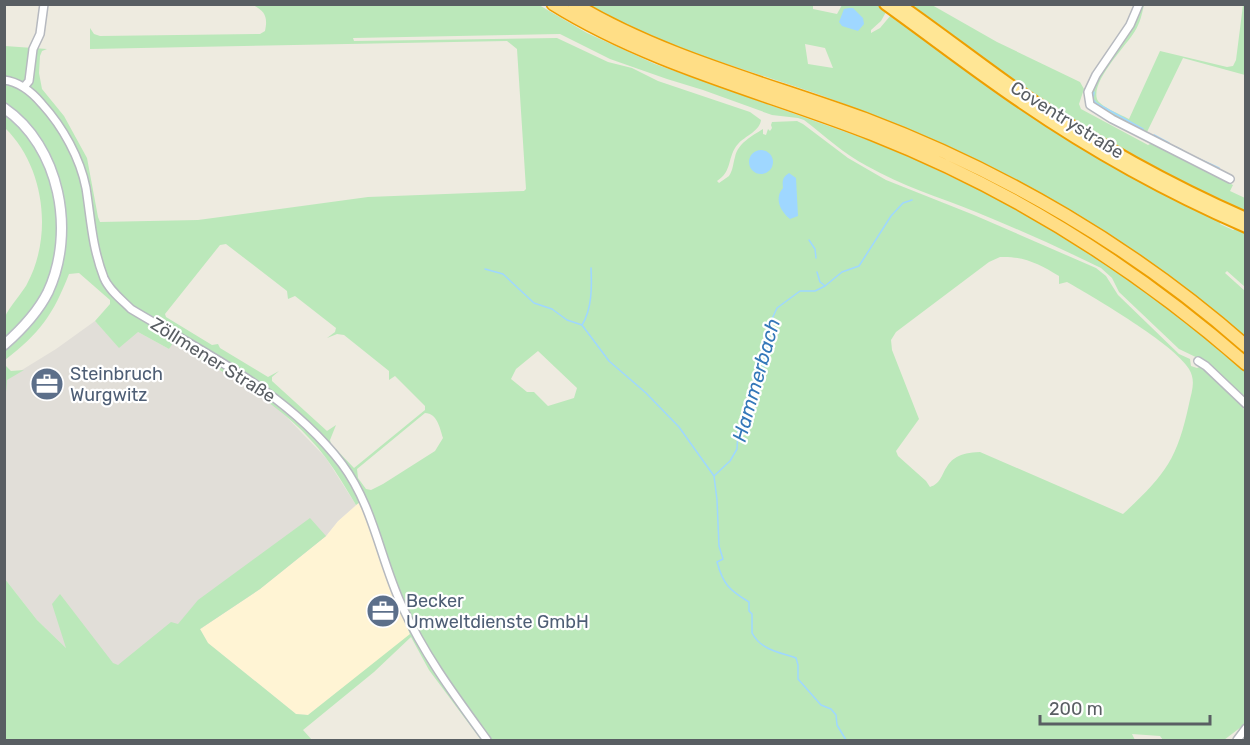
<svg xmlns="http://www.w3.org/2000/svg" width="1250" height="745" viewBox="0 0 1250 745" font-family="Rubik,sans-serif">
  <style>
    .commercial { fill: #fff4d4 }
    .industrial { fill: #e1ded8 }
    .green { fill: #bbe8ba; fill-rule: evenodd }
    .water { fill: #9fd7ff }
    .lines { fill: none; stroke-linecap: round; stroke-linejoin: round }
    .stream { stroke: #9fd7ff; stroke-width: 1.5 }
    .minor-casing { stroke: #b6b9bf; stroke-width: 10 }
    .secondary-casing { stroke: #b9bdc4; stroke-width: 12 }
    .trunk-casing { stroke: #ee9f00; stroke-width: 14 }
    .motorway-casing { stroke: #ee9f00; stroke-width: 15 }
    .minor { stroke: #fff; stroke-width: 7 }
    .secondary { stroke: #fff; stroke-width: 9 }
    .trunk { stroke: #ffe695; stroke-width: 10 }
    .motorway { stroke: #ffde86; stroke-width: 12 }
    .labels { text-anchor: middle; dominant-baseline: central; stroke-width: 4.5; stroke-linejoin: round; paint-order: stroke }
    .street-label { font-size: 18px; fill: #595e63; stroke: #fff }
    .service-label { font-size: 18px; fill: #4e5e75; stroke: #fff; text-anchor: start }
    .water-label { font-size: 20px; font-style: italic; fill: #3478b9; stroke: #fff }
  </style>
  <rect width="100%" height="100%" fill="#eeebe0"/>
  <path class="commercial" d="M 360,502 L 372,527 L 410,635 L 308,715 L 296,714 L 208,643 L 200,629 L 260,589 L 326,536 L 338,521 Z"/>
  <path class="industrial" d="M 95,321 L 119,347 L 135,332 L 138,332 L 169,349 L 172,343 L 238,381 L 279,409 L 326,458 L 356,505 L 338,521 L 326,536 L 260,589 L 136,672 L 67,649 L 37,620 L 5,579 L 4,381 L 56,349 Z"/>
  <path class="green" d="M 253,5 L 539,5 L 587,33 L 655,64 L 868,140 L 916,160 L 1000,200 L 1075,243 L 1147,291 L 1211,342 L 1245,372 L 1245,397 L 1206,362 L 1179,349 L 1119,292 L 1112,278 L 1101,268 C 1060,248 1018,229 976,212 C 939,197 902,186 867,166 C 844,154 825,136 804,120 L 798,118 L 772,115 L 703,90 L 667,79 L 610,59 L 560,34 L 353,38 L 354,41 L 557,38 L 608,62 L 632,68 L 658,81 L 750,112 L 761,120 C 760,131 745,136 738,144 C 727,156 733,171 717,181 L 719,183 L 729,176 C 733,170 733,164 735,157 C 738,143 752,136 763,129 L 763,134 L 766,135 L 768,129 L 770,131 L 772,128 L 771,125 L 772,122 L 797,121 L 803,124 L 848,158 L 886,180 L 974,215 L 1096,268 L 1106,276 L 1118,295 L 1179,354 L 1190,359 L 1191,366 L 1197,368 L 1204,365 L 1240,401 L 1245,412 L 1245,724 L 1224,740 L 1163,740 L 1160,736 L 1132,734 L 1135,740 L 481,740 L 429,670 L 411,637 L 374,672 L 303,730 L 312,740 L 5,740 L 5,579 L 37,620 L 66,648 L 52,604 L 60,594 L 113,663 L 118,665 L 171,622 L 178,624 L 198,600 L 310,518 L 326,536 L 260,589 L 200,629 L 208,643 L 296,714 L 308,715 L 410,634 L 386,577 L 372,527 L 360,502 L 356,505 C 347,490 337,473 326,458 C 287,406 228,375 173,343 L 169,349 L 138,332 L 119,348 L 95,321 L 110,304 L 110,300 L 79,273 L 69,274 C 53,315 40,333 5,360 L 6,366 L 11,371 L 24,370 L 7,380 L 5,405 C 5,385 5,365 5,345 C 5,336 3,326 5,318 C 5,312 23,292 27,284 C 53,236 45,167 5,128 L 5,100 L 6,96 L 4,94 L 5,46 L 47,49 L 42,51 L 40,56 L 39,73 L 42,89 L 64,116 L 87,158 L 98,217 L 100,222 L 198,220 L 368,197 L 524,191 L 526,189 L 517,49 L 507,41 L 90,49 L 90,28 L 94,34 L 100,36 L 260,34 L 265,31 C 268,17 265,11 253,5 ZM 226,244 L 287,291 L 288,299 L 295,296 L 336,328 L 335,332 L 327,338 L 337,334 L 344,335 L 389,371 L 389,380 L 395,376 L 425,406 L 425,410 L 354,468 L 331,444 L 330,440 L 336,425 L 327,431 L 272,381 L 272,377 L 279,371 L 268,377 L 220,348 L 218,344 L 212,345 L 166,317 L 165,314 L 220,245 ZM 1000,257 C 1024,256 1039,264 1059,276 L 1059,284 L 1067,282 C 1095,298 1174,344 1189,369 C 1196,381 1192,390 1189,404 C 1177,460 1165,475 1123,514 L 980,452 C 937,453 950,481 930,487 L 926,481 L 898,456 L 896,451 L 919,419 L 892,350 L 891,340 L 896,332 L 989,262 ZM 538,351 L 577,388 L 574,398 L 548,406 L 534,392 L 527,392 L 511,379 L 516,369 ZM 425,413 C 437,413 440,428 443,438 L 435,451 L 383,484 L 371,490 L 366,489 L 358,478 L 357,469 Z
    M 586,5 L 813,5 L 813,9 L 837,14 L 842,5 L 880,5 L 886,12 L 881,21 L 871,30 L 871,33 L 880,28 L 891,15 L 896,16 L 1221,222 L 1220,224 L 1233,230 L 1235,229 L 1245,233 L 1245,287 L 1227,271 L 1225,273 L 1245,291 L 1245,336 C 1209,307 1173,277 1134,251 C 1041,187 937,138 831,99 C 749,69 663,49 586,5 ZM 805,44 L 825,48 L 833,68 L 808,64 Z
    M 905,5 L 932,5 L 997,42 L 1080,82 L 1084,89 L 1079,104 L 1081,109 L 1148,145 L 1152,143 L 1233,185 L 1230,191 L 1245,198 L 1245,211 L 1193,189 L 1068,119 Z
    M 1142,5 L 1144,5 C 1142,14 1140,23 1135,31 C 1126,46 1091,81 1097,99 C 1099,106 1122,115 1129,119 L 1160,51 L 1227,67 L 1233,66 L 1236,60 L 1243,5 L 1245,5 L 1245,75 L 1183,58 L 1147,132 L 1096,106 L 1092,103 C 1090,78 1114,55 1127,35 C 1134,25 1138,16 1142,5 Z"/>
  <path class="water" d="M 849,8 L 853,8 L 863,18 L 864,24 L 858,31 L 842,26 L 839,22 L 844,9 Z
    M749 162a12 12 0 1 1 24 0a12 12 0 1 1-24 0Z
    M 789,173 L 796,178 L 798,216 L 790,219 C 780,211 774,198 783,188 C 782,180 783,177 789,173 Z"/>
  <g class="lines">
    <path class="stream" d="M 1094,92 L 1093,99 L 1096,103 L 1143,129
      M 1154,135 L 1169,143
      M 1176,147 L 1182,150
      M 1197,158 L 1219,168
      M 809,240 L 815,249 L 816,258
      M 485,269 L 503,274 L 534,303 L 552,309 L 567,320 L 582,325 L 609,361 L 646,393 L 679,427 L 714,476
      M 817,272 L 820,282 L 824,285
      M 582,325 C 592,309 592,287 591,268
      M 846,740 L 837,725 L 836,715 L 831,709 L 821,705 L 798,679 L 798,665 L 796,658 C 779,652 761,650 752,633 L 752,614 L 749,611 L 749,602 C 729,590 723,584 717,562 L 723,559 L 719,546 L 717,500 L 714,476 L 730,461 L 737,449 L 738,431 L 756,374 L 763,368 L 771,321 L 777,308 L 800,291 L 815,291 L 825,286 L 842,272 L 859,266 L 891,216 L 903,203 L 912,200"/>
    <g class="minor-casing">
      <path id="minor" d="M 1139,4 L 1130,25 L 1096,75 L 1088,92 L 1090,105 L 1112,119 L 1230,179
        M 4,80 C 20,82 32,92 42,104 C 63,127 80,158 86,188 C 91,220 92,247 104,278 C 109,290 122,300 131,309 C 206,354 288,393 342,464 C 374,507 380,559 402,606 C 425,656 455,696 487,740
        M 24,87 L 29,81 L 33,49 L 40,34 L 44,4
        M 1198,361 L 1206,366 L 1246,404
        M 1237,740 L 1246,728"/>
    </g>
    <g class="secondary-casing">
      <path id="secondary" d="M 4,108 C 60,146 76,232 48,292 C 38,312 21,330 4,345"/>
    </g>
    <g class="trunk-casing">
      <path id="trunk" d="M 885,4 C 931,37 976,72 1022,103 C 1092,151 1168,193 1246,227
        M 899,4 C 942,34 983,66 1026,96 C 1095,143 1169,184 1246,218"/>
    </g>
    <g class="motorway-casing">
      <path id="motorway" d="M 553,4 C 651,65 765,92 872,134 C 1009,188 1135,267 1246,364
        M 574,4 C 664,58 767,83 865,119 C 1003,171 1135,248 1246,346"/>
    </g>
    <use href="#minor" class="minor"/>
    <use href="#secondary" class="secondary"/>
    <use href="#trunk" class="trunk"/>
    <use href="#motorway" class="motorway"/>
  </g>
  <defs>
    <g id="office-disc" transform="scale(1.725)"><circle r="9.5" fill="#5c6f8a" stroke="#fff"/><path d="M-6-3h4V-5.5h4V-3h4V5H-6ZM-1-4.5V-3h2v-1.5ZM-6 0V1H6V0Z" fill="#fff"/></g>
  </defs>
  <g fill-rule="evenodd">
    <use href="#office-disc" x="47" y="384"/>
    <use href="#office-disc" x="383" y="611"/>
  </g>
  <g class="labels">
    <g class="street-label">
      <text transform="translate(1067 120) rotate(32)">Coventrystraße</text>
      <text transform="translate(213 360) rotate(32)">Zöllmener Straße</text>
    </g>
    <g class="service-label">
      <text x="70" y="374">Steinbruch<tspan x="70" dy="21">Wurgwitz</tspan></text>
      <text x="406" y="601">Becker<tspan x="406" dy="21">Umweltdienste GmbH</tspan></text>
    </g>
    <g class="water-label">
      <text transform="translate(756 380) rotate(-74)">Hammerbach</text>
    </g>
  </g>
  <rect width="1250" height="745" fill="none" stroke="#595e63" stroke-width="12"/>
  <path d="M1040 715v9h170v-9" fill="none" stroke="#595e63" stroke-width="3"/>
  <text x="1049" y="715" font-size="18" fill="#595e63" stroke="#ffffff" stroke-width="4.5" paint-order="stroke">200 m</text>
</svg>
